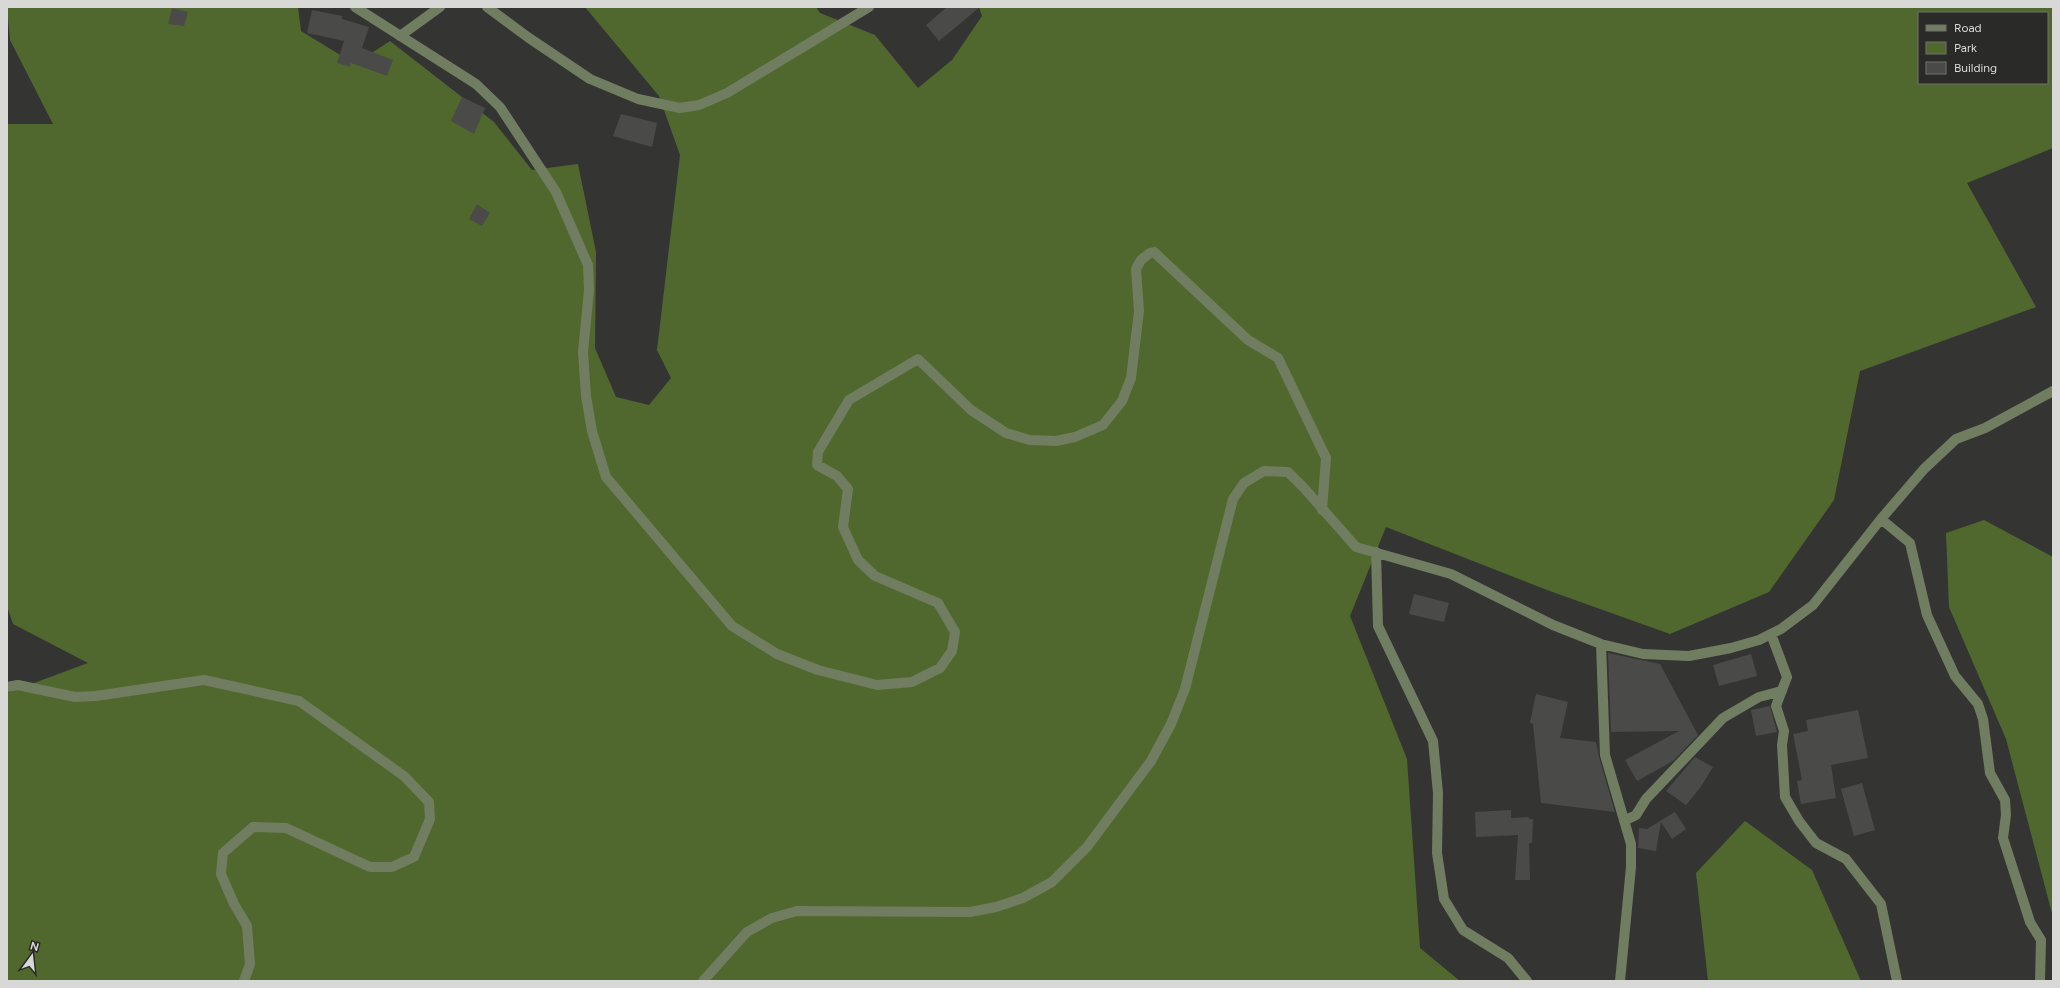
<svg xmlns="http://www.w3.org/2000/svg" width="2060" height="988" viewBox="0 0 2060 988" font-family="Figtree,sans-serif">
  <style>
    .green { fill: #50682e; fill-rule: evenodd }
    .building { fill: #4a4b49 }
    .lines { fill: none; stroke-linecap: round; stroke-linejoin: round }
    .minor { stroke: #707d60; stroke-width: 10 }
  </style>
  <rect width="100%" height="100%" fill="#343533"/>
  <path class="green" d="M 7,7 L 298,7 L 301,31 L 355,64 L 390,41 L 494,122 L 532,170 L 578,164 L 596,252 L 595,348 L 616,397 L 649,405 L 671,378 L 657,350 L 680,155 L 659,96 L 585,7 L 816,7 L 820,13 L 875,35 L 918,88 L 952,60 L 982,16 L 979,7 L 2053,7 L 2053,148 L 1967,183 L 2036,307 L 1860,371 L 1834,500 L 1769,592 L 1670,634 L 1547,590 L 1386,527 L 1350,616 L 1407,759 L 1420,948 L 1460,981 L 7,981 L 7,693 L 88,663 L 13,624 L 7,606 L 7,124 L 53,124 L 10,40 ZM 1919,13 L 2047,13 L 2047,83 L 1919,83 Z
    M 1984,520 L 2053,557 L 2053,917 L 2006,739 L 1949,607 L 1946,533 Z
    M 1745,821 L 1812,870 L 1861,981 L 1708,981 L 1696,873 Z"/>
  <path class="building" d="M 947,7 L 980,7 L 939,41 L 926,25 Z
    M 172,8 L 188,12 L 184,26 L 168,24 Z
    M 312,10 L 342,16 L 342,19 L 369,27 L 362,48 L 393,60 L 387,76 L 351,63 L 350,67 L 337,63 L 344,41 L 307,33 Z
    M 462,97 L 485,108 L 474,134 L 451,121 Z
    M 621,114 L 657,123 L 652,147 L 613,136 Z
    M 477,204 L 490,213 L 482,226 L 469,219 Z
    M 1414,594 L 1449,603 L 1444,622 L 1409,614 Z
    M 1608,653 L 1660,664 L 1698,735 L 1673,761 L 1637,781 L 1625,760 L 1679,731 L 1611,732 Z
    M 1751,654 L 1757,676 L 1719,686 L 1713,665 Z
    M 1536,694 L 1568,702 L 1560,738 L 1596,742 L 1599,757 L 1615,812 L 1541,803 L 1533,724 L 1530,723 Z
    M 1770,706 L 1777,732 L 1756,736 L 1751,710 Z
    M 1858,710 L 1868,758 L 1831,765 L 1836,798 L 1801,804 L 1797,781 L 1802,780 L 1793,734 L 1808,731 L 1806,720 Z
    M 1695,757 L 1713,767 L 1700,788 L 1686,805 L 1666,791 Z
    M 1862,783 L 1875,830 L 1854,836 L 1841,789 Z
    M 1511,810 L 1511,818 L 1529,817 L 1529,819 L 1533,819 L 1532,843 L 1529,843 L 1530,880 L 1515,880 L 1518,835 L 1476,837 L 1475,812 Z
    M 1675,812 L 1686,829 L 1672,839 L 1661,822 L 1656,851 L 1638,848 L 1639,828 L 1647,829 Z"/>
  <g class="lines">
    <path class="minor" d="M 355,7 L 476,84 L 500,107 L 556,192 L 588,265 L 589,290 L 583,352 L 586,396 L 592,431 L 606,477 L 732,626 L 777,654 L 818,670 L 877,685 L 912,682 L 940,668 L 952,651 L 955,632 L 938,603 L 875,576 L 858,560 L 843,527 L 848,489 L 837,476 L 817,465 L 818,452 L 849,400 L 918,359 L 971,410 L 1006,433 L 1030,440 L 1056,441 L 1075,437 L 1103,425 L 1122,401 L 1131,378 L 1139,311 L 1136,269 L 1141,260 L 1150,253 L 1154,252 L 1248,340 L 1278,358 L 1326,458 L 1322,510
      M 487,7 L 529,38 L 590,79 L 638,99 L 680,108 L 699,105 L 727,93 L 869,7
      M 400,36 L 440,7
      M 1881,519 L 1910,543 L 1927,615 L 1955,676 L 1978,704 L 1983,719 L 1990,773 L 2005,800 L 2006,815 L 2003,838 L 2030,922 L 2041,940 L 2040,981
      M 1376,552 L 1378,626 L 1433,741 L 1438,793 L 1437,853 L 1444,899 L 1463,930 L 1508,958 L 1527,981
      M 1771,634 L 1787,677 L 1776,706 L 1784,731 L 1782,745 L 1785,797 L 1799,821 L 1816,843 L 1846,859 L 1881,904 L 1897,981
      M 1601,644 L 1605,755 L 1631,844 L 1631,867 L 1620,981
      M 7,687 L 18,685 L 75,697 L 96,696 L 204,680 L 299,701 L 404,776 L 429,802 L 430,819 L 414,857 L 392,867 L 370,867 L 286,828 L 253,827 L 223,853 L 221,874 L 234,904 L 247,926 L 250,964 L 244,981
      M 1624,821 L 1636,815 L 1646,799 L 1723,718 L 1759,697 L 1782,691
      M 703,981 L 747,932 L 772,918 L 797,911 L 970,912 L 996,907 L 1023,898 L 1052,882 L 1087,847 L 1151,761 L 1171,724 L 1185,689 L 1233,499 L 1244,483 L 1264,471 L 1288,472 L 1305,489 L 1356,547 L 1451,574 L 1553,625 L 1601,644 L 1643,654 L 1689,656 L 1731,648 L 1759,640 L 1781,629 L 1813,605 L 1881,519 L 1924,469 L 1956,439 L 1985,428 L 2053,391"/>
  </g>
  <rect width="2060" height="988" fill="none" stroke="#d8d9d7" stroke-width="16"/>
  <rect x="1918" y="12" width="130" height="72" fill="#2a2b29" stroke="#70716f"/>
  <rect x="1926" y="25" width="20" height="6" fill="#707d60" stroke="#70716f"/>
  <text x="1954" y="32" font-size="12" fill="#d8d9d7">Road</text>
  <rect x="1926" y="42" width="20" height="12" fill="#50682e" stroke="#70716f"/>
  <text x="1954" y="52" font-size="12" fill="#d8d9d7">Park</text>
  <rect x="1926" y="62" width="20" height="12" fill="#4a4b49" stroke="#70716f"/>
  <text x="1954" y="72" font-size="12" fill="#d8d9d7">Building</text>
  <g transform="translate(32 956) rotate(15)" stroke="#2a2b29" stroke-width="3" paint-order="stroke">
  <path d="M0-3L7 15L0 10L-7 15Z" fill="#d8d9d7"/>
  <text y="-6" font-size="11" font-weight="bold" text-anchor="middle" fill="#d8d9d7">N</text>
  </g>
</svg>
